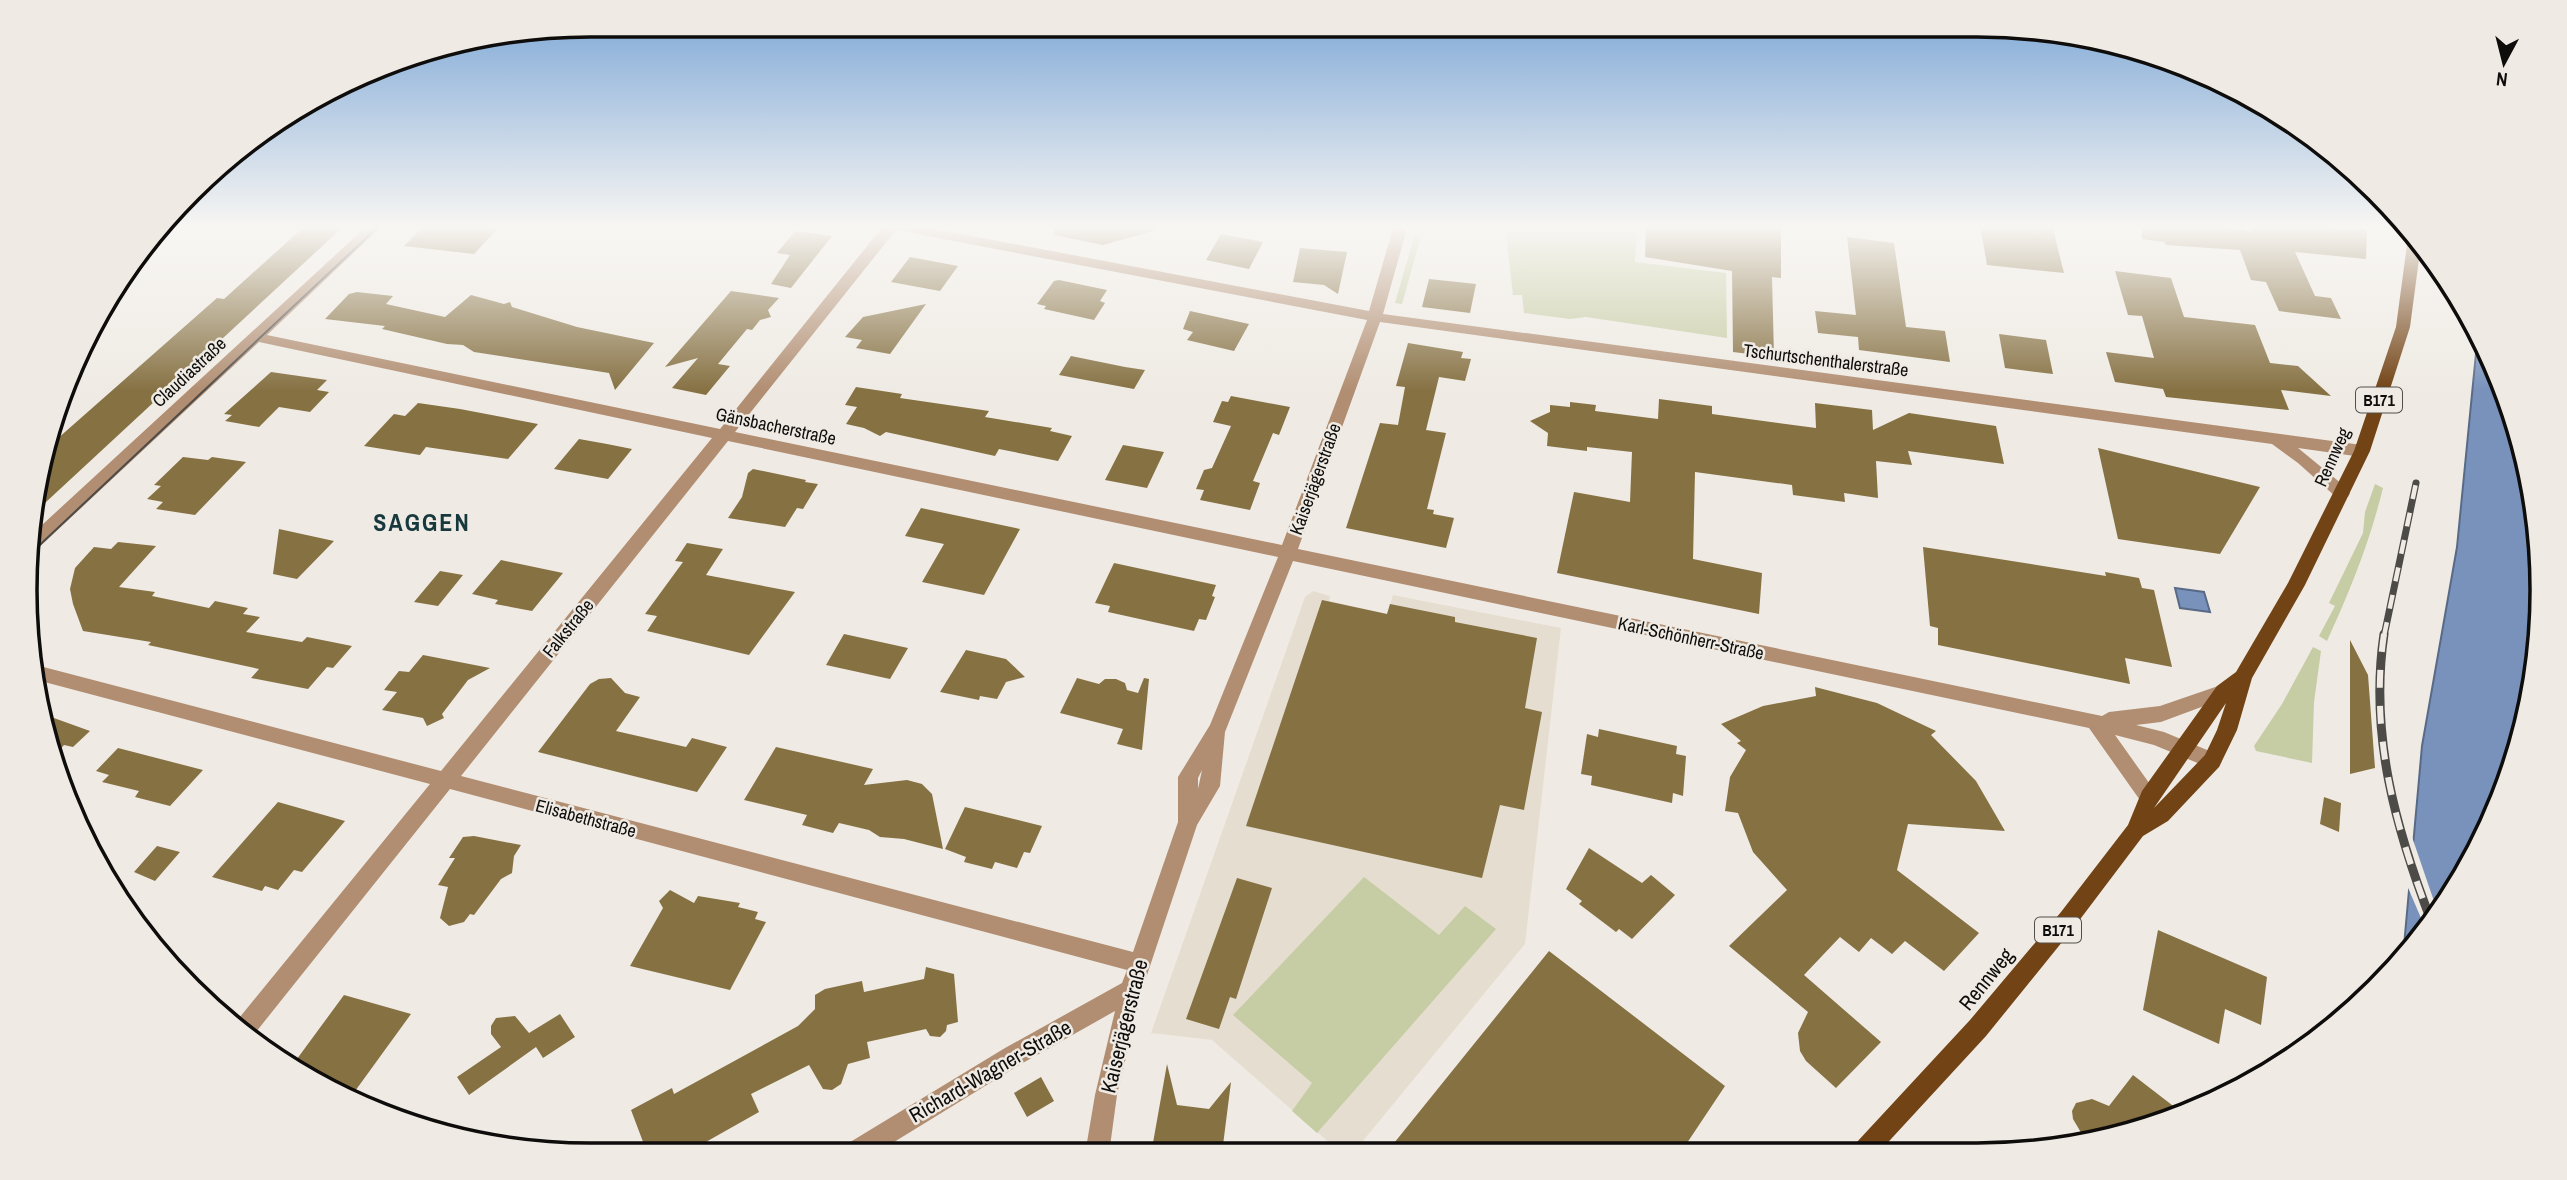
<svg xmlns="http://www.w3.org/2000/svg" width="2567" height="1180" viewBox="0 0 2567 1180" font-family="'Archivo Narrow',sans-serif">
  <style>
    .built { fill: #e5ded0 }
    .green { fill: #c6cca3 }
    .water { fill: #7992bc; stroke: #596a87; stroke-width: 2 }
    .pier { fill: #efebe4 }
    .building { fill: #867143 }
    .lines { fill: none; stroke-linecap: round; stroke-linejoin: round }
    .minor { fill: #b18e72; fill-rule: evenodd }
    .major { fill: #724315; fill-rule: evenodd }
    .tram { stroke: #4d4b48; stroke-width: 2 }
    .rail-far1-casing { stroke: #4d4b48; stroke-width: 7 }
    .rail-casing { stroke: #4d4b48; stroke-width: 9 }
    .rail-far1 { stroke: #efebe4; stroke-width: 4.5; stroke-dasharray: 14; stroke-linecap: butt }
    .rail { stroke: #efebe4; stroke-width: 6; stroke-dasharray: 18; stroke-linecap: butt }
    .labels { text-anchor: middle; dominant-baseline: central; stroke-width: 5; stroke-linejoin: round; paint-order: stroke }
    .shield { fill: #efebe4; stroke: #52504c; stroke-width: 2 }
    .shield-label { font-size: 16px; font-weight: bold; fill: #0e0d0b }
    .street-label { font-size: 18px; fill: #0e0d0b; stroke: #efebe4 }
    .near-street-label { font-size: 21px; fill: #0e0d0b; stroke: #efebe4 }
    .district-label { font-size: 24px; font-weight: bold; letter-spacing: 2px; fill: #17393d; stroke: #efebe4 }
    .rim { fill: none; stroke: #0e0d0b; stroke-width: 3.5 }
  </style>
  <rect width="100%" height="100%" fill="#efebe4"/>
  <path class="built" d="M 1313,591 L 1330,596 L 1329,601 L 1387,614 L 1393,595 L 1561,628 L 1525,944 L 1353,1153 L 1341,1153 L 1212,1040 L 1151,1033 L 1305,597 Z"/>
  <path class="green" d="M 1505,225 L 1637,225 L 1635,262 L 1726,273 L 1727,338 L 1586,317 L 1570,319 L 1524,313 L 1522,295 L 1513,295 Z
    M 1417,236 L 1421,236 L 1402,304 L 1395,303 L 1414,237 Z
    M 2375,484 L 2383,488 C 2370,541 2350,591 2327,641 L 2319,636 L 2335,606 L 2329,603 L 2363,533 L 2365,512 Z
    M 2313,647 L 2321,651 L 2314,702 L 2312,763 L 2256,751 L 2254,746 L 2282,704 Z
    M 1364,877 L 1439,935 L 1465,906 L 1496,929 L 1317,1133 L 1292,1111 L 1312,1083 L 1233,1015 Z"/>
  <path class="water" d="M 2478,333 L 2499,373 L 2532,479 L 2542,590 L 2532,700 L 2500,806 L 2426,934 L 2403,957 L 2422,746 L 2457,547 Z
    M 2175,588 L 2204,592 L 2210,612 L 2180,608 Z"/>
  <path class="pier" d="M 2411,834 L 2438,913 L 2427,932 L 2406,883 Z"/>
  <path class="building" d="M 306,225 L 345,225 L 32,515 L 35,480 L 48,447 L 217,298 L 224,299 Z
    M 425,225 L 501,225 L 474,254 L 404,246 Z
    M 1055,225 L 1153,225 L 1153,231 L 1103,245 L 1054,235 Z
    M 1646,225 L 1781,225 L 1781,278 L 1772,277 L 1774,357 L 1733,352 L 1732,271 L 1645,257 Z
    M 1980,225 L 2052,225 L 2064,273 L 1987,265 Z
    M 2142,225 L 2208,225 L 2252,231 L 2250,225 L 2282,225 L 2367,230 L 2366,259 L 2295,252 L 2315,296 L 2331,298 L 2341,319 L 2279,311 L 2266,282 L 2251,280 L 2240,250 L 2166,245 L 2164,242 L 2142,239 Z
    M 795,231 L 832,236 L 791,288 L 771,284 L 790,255 L 777,253 Z
    M 1221,234 L 1263,242 L 1249,269 L 1206,260 Z
    M 1847,237 L 1894,243 L 1906,327 L 1945,331 L 1950,362 L 1859,350 L 1858,337 L 1818,333 L 1815,311 L 1856,315 Z
    M 1300,248 L 1347,252 L 1338,294 L 1324,285 L 1293,282 Z
    M 910,257 L 958,266 L 940,291 L 891,282 Z
    M 2115,271 L 2171,278 L 2184,317 L 2255,325 L 2270,363 L 2298,366 L 2331,396 L 2281,390 L 2289,410 L 2166,397 L 2163,389 L 2115,382 L 2106,352 L 2154,358 L 2142,316 L 2128,315 Z
    M 1429,279 L 1476,284 L 1470,313 L 1422,307 Z
    M 1059,280 L 1107,290 L 1100,301 L 1105,303 L 1094,320 L 1044,309 L 1046,306 L 1037,304 L 1054,281 Z
    M 731,291 L 779,298 L 768,310 L 771,317 L 760,320 L 752,330 L 747,329 L 718,364 L 730,366 L 706,395 L 672,388 L 698,358 L 665,367 Z
    M 357,292 L 393,296 L 386,304 L 445,317 L 471,295 L 504,304 L 510,302 L 512,307 L 577,327 L 654,343 L 615,390 L 609,373 L 474,352 L 463,345 L 447,344 L 382,329 L 385,326 L 325,319 L 349,294 Z
    M 926,304 L 890,354 L 856,348 L 862,340 L 845,337 L 863,317 Z
    M 1190,311 L 1249,324 L 1234,351 L 1187,340 L 1193,332 L 1183,329 Z
    M 1999,334 L 2046,340 L 2053,374 L 2005,368 Z
    M 1408,343 L 1463,352 L 1461,358 L 1471,359 L 1465,381 L 1439,377 L 1426,430 L 1446,433 L 1427,509 L 1434,510 L 1433,514 L 1454,518 L 1446,548 L 1346,528 L 1380,423 L 1398,425 L 1405,387 L 1396,386 Z
    M 1071,356 L 1125,367 L 1145,370 L 1134,389 L 1059,375 Z
    M 271,372 L 327,380 L 317,390 L 329,392 L 310,412 L 279,407 L 259,427 L 225,421 L 232,415 L 224,414 Z
    M 856,387 L 902,394 L 900,398 L 989,411 L 985,417 L 1052,428 L 1050,431 L 1072,436 L 1058,461 L 999,449 L 995,456 L 886,432 L 880,436 L 864,428 L 846,424 L 857,407 L 845,405 Z
    M 1231,396 L 1290,407 L 1279,435 L 1273,433 L 1253,481 L 1260,483 L 1250,510 L 1200,500 L 1204,490 L 1196,489 L 1204,470 L 1212,468 L 1231,426 L 1213,422 L 1222,401 L 1228,402 Z
    M 1659,399 L 1712,406 L 1712,414 L 1816,428 L 1815,403 L 1872,410 L 1873,430 L 1909,413 L 1996,426 L 2004,464 L 1908,451 L 1912,465 L 1876,461 L 1878,498 L 1844,493 L 1845,502 L 1793,495 L 1792,485 L 1695,472 L 1693,559 L 1762,573 L 1759,614 L 1557,573 L 1574,492 L 1630,502 L 1632,452 L 1587,447 L 1587,451 L 1547,446 L 1548,433 L 1530,421 L 1550,412 L 1550,405 L 1570,407 L 1570,402 L 1596,405 L 1595,411 L 1658,419 Z
    M 418,403 L 460,409 L 538,424 L 508,459 L 426,447 L 420,455 L 364,446 L 394,414 L 405,416 Z
    M 579,439 L 607,444 L 632,449 L 608,479 L 554,469 Z
    M 1123,445 L 1164,452 L 1147,488 L 1105,480 Z
    M 2098,448 L 2260,487 L 2220,554 L 2118,539 Z
    M 183,457 L 208,460 L 212,457 L 246,462 L 195,515 L 156,509 L 163,502 L 147,499 L 161,486 L 154,485 Z
    M 753,469 L 806,480 L 805,482 L 818,484 L 803,509 L 797,508 L 785,527 L 728,518 L 742,497 L 748,473 Z
    M 921,508 L 1020,529 L 984,595 L 922,582 L 944,544 L 905,536 Z
    M 279,529 L 334,541 L 297,579 L 273,574 Z
    M 118,542 L 156,546 L 119,587 L 155,592 L 152,596 L 209,608 L 215,601 L 248,608 L 243,614 L 260,617 L 246,632 L 302,642 L 307,637 L 352,646 L 333,668 L 327,667 L 308,689 L 251,678 L 259,669 L 148,645 L 151,642 L 83,631 L 73,604 L 70,589 L 75,568 L 94,547 L 111,549 Z
    M 687,543 L 723,549 L 706,575 L 795,592 L 749,655 L 647,631 L 657,616 L 645,614 L 683,562 L 675,561 Z
    M 1923,547 L 2106,576 L 2105,572 L 2139,578 L 2142,588 L 2154,590 L 2172,667 L 2125,658 L 2130,684 L 1938,645 L 1938,628 L 1930,626 Z
    M 501,560 L 563,573 L 532,611 L 495,604 L 498,600 L 472,594 Z
    M 1114,563 L 1216,585 L 1212,596 L 1215,597 L 1206,620 L 1199,619 L 1194,631 L 1108,612 L 1110,606 L 1095,603 Z
    M 440,571 L 463,575 L 438,606 L 414,602 Z
    M 1322,600 L 1387,614 L 1390,604 L 1455,617 L 1455,622 L 1537,638 L 1525,708 L 1542,712 L 1524,810 L 1500,805 L 1482,878 L 1246,826 Z
    M 844,634 L 908,648 L 890,679 L 826,665 Z
    M 2350,640 L 2368,675 L 2375,768 L 2350,774 Z
    M 966,650 L 1006,659 L 1025,677 L 1006,682 L 997,699 L 980,696 L 979,700 L 940,692 Z
    M 423,655 L 490,668 L 468,680 L 442,714 L 444,718 L 427,726 L 423,718 L 382,710 L 397,692 L 384,690 L 399,671 L 409,672 Z
    M 611,678 L 625,693 L 640,697 L 616,731 L 686,747 L 692,738 L 727,747 L 697,792 L 538,752 L 590,684 L 599,679 Z
    M 1077,678 L 1099,684 L 1105,679 L 1116,679 L 1125,683 L 1127,690 L 1138,693 L 1144,678 L 1149,679 L 1142,750 L 1117,744 L 1123,729 L 1060,713 Z
    M 1815,687 L 1877,703 L 1936,731 L 1931,735 L 1976,781 L 2005,831 L 1908,824 L 1897,870 L 1979,933 L 1944,971 L 1905,941 L 1892,954 L 1871,938 L 1859,952 L 1840,937 L 1804,975 L 1881,1042 L 1836,1088 L 1806,1061 L 1800,1051 L 1798,1033 L 1808,1012 L 1729,946 L 1787,890 L 1753,852 L 1738,813 L 1725,811 L 1730,777 L 1746,750 L 1737,743 L 1741,741 L 1721,724 L 1763,706 L 1816,696 Z
    M 40,713 L 90,731 L 73,747 L 64,745 L 56,754 Z
    M 1599,729 L 1677,746 L 1676,754 L 1686,756 L 1683,796 L 1673,793 L 1672,803 L 1591,785 L 1592,776 L 1581,774 L 1587,734 L 1598,737 Z
    M 776,747 L 873,769 L 864,785 L 907,780 L 922,784 L 932,794 L 943,849 L 904,839 L 880,837 L 869,830 L 839,823 L 833,833 L 802,825 L 807,815 L 744,800 Z
    M 118,748 L 145,755 L 203,770 L 170,806 L 135,797 L 139,791 L 102,782 L 109,775 L 96,771 Z
    M 2324,797 L 2341,803 L 2339,832 L 2320,824 Z
    M 278,802 L 345,821 L 302,872 L 294,870 L 278,890 L 265,886 L 262,891 L 212,877 Z
    M 965,807 L 1042,826 L 1030,853 L 1024,852 L 1017,868 L 995,862 L 992,869 L 964,862 L 966,857 L 945,849 Z
    M 474,836 L 521,845 L 514,856 L 512,873 L 501,879 L 474,915 L 470,914 L 464,922 L 449,926 L 440,918 L 448,887 L 438,885 L 455,858 L 449,858 L 463,837 Z
    M 157,846 L 180,852 L 155,881 L 134,872 Z
    M 1589,848 L 1642,883 L 1651,875 L 1675,895 L 1632,939 L 1619,929 L 1616,932 L 1579,904 L 1582,901 L 1566,889 Z
    M 1237,878 L 1272,888 L 1236,999 L 1230,997 L 1219,1029 L 1186,1019 Z
    M 670,890 L 694,903 L 698,896 L 740,903 L 738,907 L 758,912 L 755,919 L 766,922 L 730,990 L 630,966 L 663,908 L 659,901 Z
    M 2158,930 L 2267,977 L 2261,1025 L 2225,1009 L 2219,1044 L 2143,1010 Z
    M 1549,951 L 1725,1086 L 1681,1152 L 1386,1153 Z
    M 926,967 L 954,974 L 958,1022 L 947,1025 L 946,1031 L 940,1037 L 930,1036 L 926,1029 L 867,1042 L 870,1058 L 848,1064 L 841,1084 L 832,1090 L 823,1089 L 809,1065 L 751,1094 L 759,1112 L 697,1147 L 700,1155 L 648,1155 L 631,1110 L 672,1088 L 674,1094 L 798,1026 L 815,1009 L 815,995 L 825,989 L 862,981 L 864,992 L 924,979 Z
    M 344,995 L 411,1014 L 350,1098 L 294,1063 Z
    M 560,1014 L 575,1037 L 543,1058 L 536,1047 L 469,1095 L 457,1077 L 501,1047 L 491,1034 L 491,1026 L 496,1018 L 515,1016 L 529,1033 Z
    M 1167,1064 L 1177,1105 L 1209,1109 L 1231,1082 L 1222,1153 L 1151,1154 Z
    M 2133,1075 L 2185,1115 L 2086,1141 L 2073,1119 L 2072,1111 L 2076,1103 L 2092,1099 L 2109,1106 Z
    M 1041,1077 L 1054,1101 L 1027,1117 L 1014,1093 Z"/>
  <g class="lines">
    <path class="minor" d="M 368,225 L 383,225 L 267,335 L 720,429 L 884,225 L 914,225 L 1369,311 L 1394,225 L 1408,225 L 1383,314 L 2362,445 L 2370,451 L 2362,457 L 2298,448 L 2348,489 L 2350,493 L 2348,497 L 2336,497 L 2298,463 L 2272,444 L 1380,322 L 1298,549 L 2102,716 L 2109,712 L 2160,706 L 2224,684 L 2231,686 L 2233,691 L 2231,696 L 2161,722 L 2136,725 L 2164,732 L 2219,755 L 2222,761 L 2219,767 L 2212,769 L 2154,745 L 2115,735 L 2159,797 L 2156,803 L 2149,805 L 2142,803 L 2089,728 L 1293,561 L 1225,732 L 1220,786 L 1197,825 L 1142,990 L 1117,1095 L 1109,1154 L 1085,1154 L 1095,1095 L 1115,1011 L 1021,1064 L 873,1155 L 838,1155 L 842,1147 L 1005,1048 L 1122,983 L 1127,970 L 450,789 L 252,1037 L 234,1026 L 235,1023 L 430,784 L 33,679 L 32,664 L 441,771 L 712,438 L 259,342 L 35,551 L 28,553 L 30,536 ZM 896,230 L 1367,320 L 1282,545 L 735,432 ZM 728,441 L 1278,557 L 1210,725 L 1178,777 L 1178,822 L 1133,952 L 461,776 ZM 1202,770 L 1198,789 L 1198,778 Z"/>
    <path class="major" d="M 2412,234 L 2421,244 L 2410,327 L 2370,451 L 2305,585 L 2252,678 L 2237,730 L 2219,767 L 2168,821 L 2143,836 L 2075,926 L 1986,1036 L 1880,1151 L 1852,1151 L 1856,1143 L 1970,1020 L 2061,912 L 2128,825 L 2142,791 L 2217,686 L 2236,672 L 2288,583 L 2354,451 L 2396,327 L 2408,237 ZM 2226,703 L 2217,730 L 2205,755 L 2154,808 Z"/>
    <path class="tram" d="M 28,556 L 380,225"/>
    <g class="rail-far1-casing">
      <path id="rail-far1" d="M 2384,636 L 2416,483"/>
    </g>
    <g class="rail-casing">
      <path id="rail" d="M 2384,634 C 2369,735 2396,830 2432,923"/>
    </g>
    <use href="#rail-far1" class="rail-far1"/>
    <use href="#rail" class="rail"/>
  </g>
  <linearGradient id="sky" x2="0" y2="1"><stop stop-color="#7ba6d6"/><stop offset="0.58" stop-color="#f8f6f3"/><stop offset="1" stop-color="#f8f6f3" stop-opacity="0"/></linearGradient>
  <rect width="2567" height="391" fill="url(#sky)"/>
  <g class="labels">
    <g class="shield">
      <rect x="2356" y="387.5" width="46" height="25" rx="5"/>
      <rect x="2035" y="917.5" width="46" height="25" rx="5"/>
    </g>
    <g class="shield-label">
      <text x="2379" y="400">B171</text>
      <text x="2058" y="930">B171</text>
    </g>
    <g class="street-label">
      <text transform="translate(1826 360) rotate(7)">Tschurtschenthalerstraße</text>
      <text transform="translate(189 372) rotate(-43)">Claudiastraße</text>
      <text transform="translate(776 426) rotate(12)">Gänsbacherstraße</text>
      <text transform="translate(2332 457) rotate(-66)">Rennweg</text>
      <text transform="translate(1315 479) rotate(-70)">Kaiserjägerstraße</text>
      <text transform="translate(568 628) rotate(-51)">Falkstraße</text>
      <text transform="translate(1691 638) rotate(12)">Karl-Schönherr-Straße</text>
      <text transform="translate(586 818) rotate(15)">Elisabethstraße</text>
    </g>
    <g class="near-street-label">
      <text transform="translate(1986 979) rotate(-51)">Rennweg</text>
      <text transform="translate(1124 1026) rotate(-76)">Kaiserjägerstraße</text>
      <text transform="translate(990 1071) rotate(-30)">Richard-Wagner-Straße</text>
    </g>
    <g class="district-label">
      <text x="422" y="522">SAGGEN</text>
    </g>
  </g>
  <path d="M0 0H2567V1180H0ZM590 37H1977A553 553 0 0 1 2530 590V590A553 553 0 0 1 1977 1143H590A553 553 0 0 1 37 590V590A553 553 0 0 1 590 37Z" fill="#efebe4" fill-rule="evenodd"/>
  <path class="rim" d="M590 37H1977A553 553 0 0 1 2530 590V590A553 553 0 0 1 1977 1143H590A553 553 0 0 1 37 590V590A553 553 0 0 1 590 37Z"/>
  <g transform="translate(2504 63) rotate(187)" stroke="#efebe4" stroke-width="5" paint-order="stroke">
  <path d="M0-5L12 26L0 18L-12 26Z" fill="#0e0d0b"/>
  <text y="-10" font-size="19" font-weight="bold" text-anchor="middle" fill="#0e0d0b">N</text>
  </g>
</svg>
